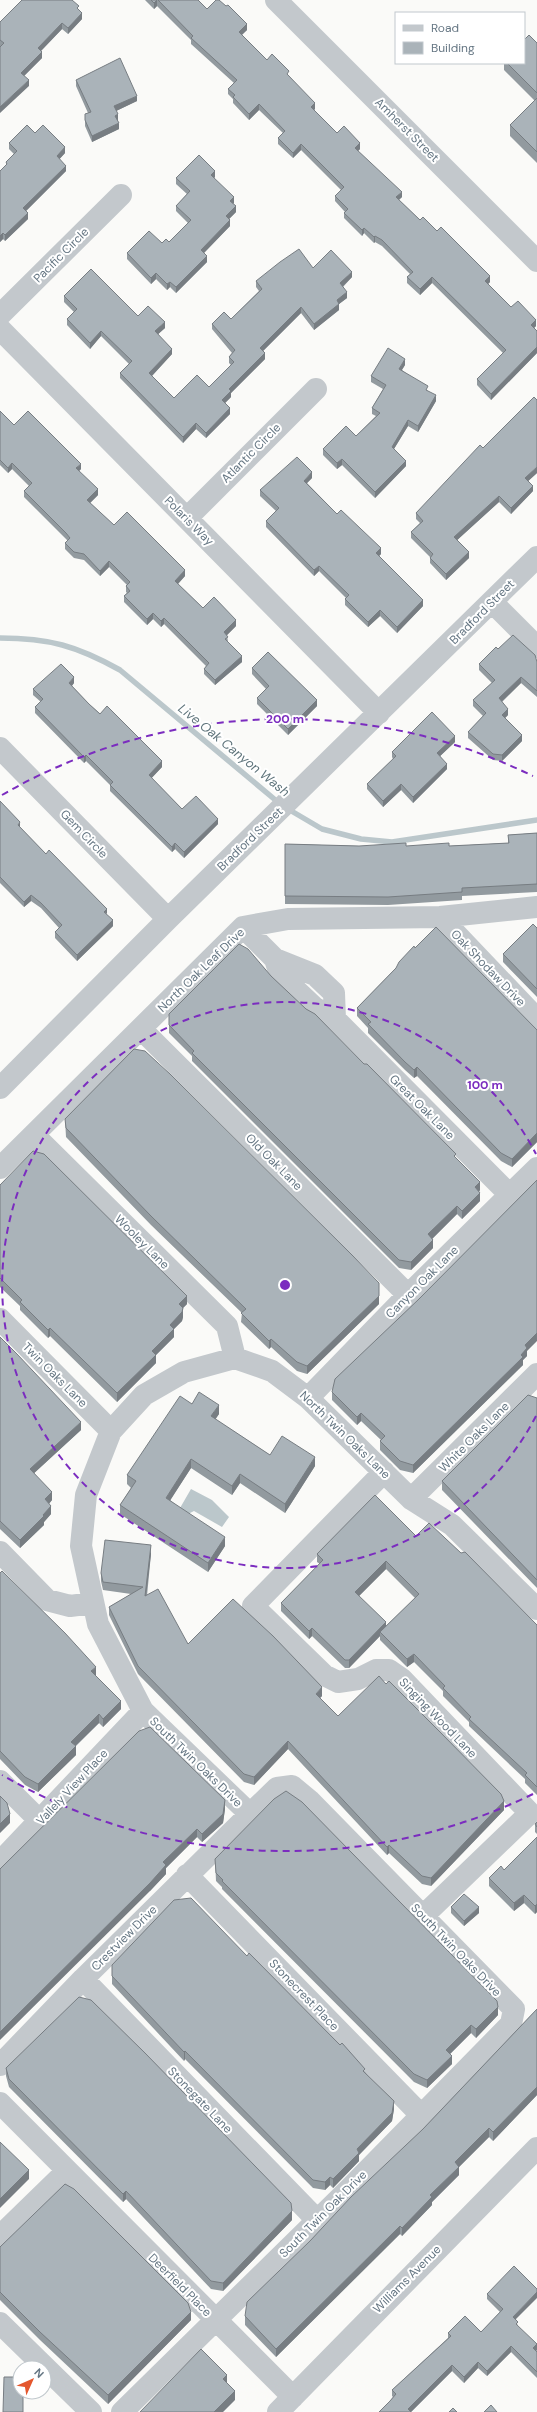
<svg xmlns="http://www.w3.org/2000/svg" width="537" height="2412" viewBox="0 0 537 2412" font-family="'DM Sans',sans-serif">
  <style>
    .water { fill: #bbc7cb }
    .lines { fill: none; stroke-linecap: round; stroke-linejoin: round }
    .stream { stroke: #bbc7cb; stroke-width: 5.5 }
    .minor { stroke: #c3c8cc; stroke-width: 22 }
    .wall { fill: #929a9f; fill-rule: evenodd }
    .shaded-wall { fill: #777d82 }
    .building { fill: #aab3b9; stroke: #777d82 }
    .ring { fill: none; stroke: #7b2cbf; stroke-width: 2; stroke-dasharray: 7 5 }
    .labels { text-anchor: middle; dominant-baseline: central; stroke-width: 4; stroke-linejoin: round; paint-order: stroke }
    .street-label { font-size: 12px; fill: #657683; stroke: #fff }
    .water-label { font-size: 13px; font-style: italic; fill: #60757c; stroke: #fff }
    .centre { fill: #7b2cbf; stroke: #fff; stroke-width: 2 }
    .ring-label { font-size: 12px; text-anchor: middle; font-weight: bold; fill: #7b2cbf; stroke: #fff; stroke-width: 4; stroke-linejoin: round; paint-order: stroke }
  </style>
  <rect width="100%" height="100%" fill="#fafaf8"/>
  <path class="water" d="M 191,1489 L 212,1500 L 229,1517 L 222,1527 L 194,1511 L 188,1514 L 180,1508 Z"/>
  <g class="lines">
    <path class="stream" d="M 0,638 C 49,638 77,646 120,670 L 279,803
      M 288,809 L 322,829 L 361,839 L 392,842 L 537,820"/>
    <path class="minor" d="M 276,0 L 537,261
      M 0,315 L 121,195
      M 0,329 L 379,713
      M 187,518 L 316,389
      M 492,602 L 537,647
      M 0,748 L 168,919
      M 440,917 L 537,1019
      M 243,927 L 275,959 L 315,975 L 334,993 L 335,1019
      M 275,959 L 280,975 L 315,1008 L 335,1019 L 510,1195
      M 141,1029 L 408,1295
      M 0,1088 L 168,919 L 537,557
      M 34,1135 L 227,1326 L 235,1358
      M 0,1168 L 243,927 L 288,919 L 440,917 L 537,907
      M 0,1319 L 111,1431
      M 308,1398 L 408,1295 L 537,1168
      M 384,1472 L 253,1606 L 324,1675 L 338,1682 L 358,1679 L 376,1670 L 389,1670 L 402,1679 L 530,1813 L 423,1916
      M 411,1499 L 537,1374
      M 0,1552 L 47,1600 L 70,1606 L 93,1603
      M 0,1781 L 40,1821
      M 0,1862 L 143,1711
      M 187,1875 L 421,2115
      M 83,1979 L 317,2220
      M 0,2065 L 83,1979 L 250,1814
      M 0,2103 L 293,2397
      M 0,2236 L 67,2171
      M 0,2323 L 91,2412
      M 122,2412 L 349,2189 L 511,2024 L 514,2009 L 310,1801 L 292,1786 L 277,1788 L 250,1814 L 143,1711 L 98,1624 L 81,1546 L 86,1495 L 111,1431 L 144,1395 L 184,1372 L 235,1358 L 272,1371 L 308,1398 L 411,1499 L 452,1525 L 537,1609
      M 278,2412 L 537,2148"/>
  </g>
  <path class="wall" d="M 145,0 L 198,0 L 207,9 L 247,30 L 241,35 L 267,60 L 289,76 L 315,109 L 314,110 L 337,133 L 360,149 L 358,151 L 402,197 L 399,200 L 420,220 L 437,231 L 490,282 L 488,284 L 511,307 L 536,326 L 534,328 L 537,331 L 537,353 L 491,400 L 477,385 L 477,379 L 503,353 L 432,283 L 420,295 L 407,283 L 407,277 L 410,274 L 382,246 L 375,242 L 374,243 L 364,233 L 362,236 L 344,218 L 344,213 L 345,212 L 335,201 L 335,196 L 341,190 L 301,150 L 293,158 L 278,144 L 278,138 L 283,133 L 259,110 L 249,120 L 233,103 L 233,99 L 228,94 L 228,89 L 234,83 L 191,44 L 191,40 L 157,6 L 154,9 Z
    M 79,10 L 82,19 L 68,34 L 62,29 L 41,51 L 42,58 L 24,76 L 29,86 L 0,46 L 0,22 Z
    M 537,43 L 537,163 L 510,136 L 510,125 L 535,101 L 504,70 L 504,63 L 524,63 Z
    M 76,80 L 137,101 L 116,111 L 118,120 L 117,121 L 119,129 L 92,142 L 85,126 L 85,114 L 88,113 L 76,86 Z
    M 35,133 L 65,153 L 59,159 L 66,171 L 26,211 L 28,219 L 5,241 L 3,239 L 0,242 L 0,171 L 6,165 L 6,162 L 14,154 L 9,149 L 9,143 Z
    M 215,177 L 214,178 L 234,203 L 233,204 L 236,212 L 229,219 L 230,226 L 204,253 L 207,262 L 176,293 L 170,287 L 167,290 L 156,279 L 151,284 L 127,259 L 127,253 L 169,242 L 188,223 L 176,211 L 176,206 L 187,194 L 176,184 L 176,178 Z
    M 313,268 L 352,277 L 343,287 L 347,298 L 339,304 L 339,310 L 314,330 L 301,313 L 263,351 L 265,359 L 231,393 L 231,397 L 225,403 L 230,414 L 206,438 L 196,429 L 183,443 L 120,378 L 120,373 L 129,364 L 101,336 L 90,349 L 67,325 L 67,319 L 74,312 L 64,302 L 64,296 L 138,316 L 165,328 L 158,334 L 172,354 L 152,376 L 174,398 L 209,387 L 231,365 L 229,363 L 229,357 L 232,353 L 212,329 L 212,324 L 231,319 L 259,291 L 256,287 L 256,281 Z
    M 405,365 L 402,370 L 428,391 L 436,401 L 418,432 L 408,426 L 394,449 L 406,466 L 375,498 L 342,465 L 337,469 L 323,455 L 323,449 L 356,436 L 376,416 L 372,414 L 372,408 L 383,389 L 371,382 L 371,376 Z
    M 0,411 L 14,425 L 81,469 L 79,471 L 98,495 L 90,503 L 114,525 L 185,576 L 178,584 L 203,608 L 236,626 L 227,635 L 228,642 L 242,662 L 215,685 L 204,674 L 204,669 L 206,666 L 164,624 L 161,627 L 153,619 L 147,625 L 124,602 L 124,596 L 127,593 L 126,592 L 126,586 L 127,585 L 109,567 L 100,576 L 84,560 L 74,558 L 65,549 L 65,543 L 68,541 L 24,497 L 24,491 L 29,486 L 12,469 L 8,473 L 0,465 Z
    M 483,448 L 537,473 L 528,481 L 533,491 L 511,514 L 499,502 L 457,540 L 469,558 L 446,580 L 430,563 L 430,557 L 411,538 L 411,532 L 420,523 L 416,519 L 416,513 Z
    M 312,478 L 307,483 L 337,514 L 381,554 L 379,556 L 423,606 L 397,633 L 380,616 L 368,627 L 345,605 L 345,599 L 346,598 L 319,571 L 314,576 L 266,527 L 266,521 L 276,511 L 260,496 L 260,490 Z
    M 498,649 L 537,662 L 537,697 L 521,683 L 502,702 L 508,715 L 505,718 L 522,741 L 502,761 L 493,760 L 468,738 L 468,732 L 483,716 L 473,706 L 473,700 L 492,683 L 479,670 L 479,664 Z
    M 252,668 L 317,706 L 288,735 L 257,704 L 257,698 L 266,689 L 252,674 Z
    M 74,683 L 72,686 L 89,704 L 162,767 L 151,778 L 182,809 L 218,824 L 184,858 L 175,849 L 172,852 L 110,791 L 110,785 L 86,761 L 84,763 L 35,713 L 35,707 L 41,702 L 33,695 L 33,689 Z
    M 455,742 L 440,756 L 447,769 L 413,803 L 401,790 L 383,807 L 367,789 L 367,784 L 393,759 L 392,757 L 392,752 Z
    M 0,801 L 20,828 L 107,915 L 113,926 L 77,961 L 55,938 L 55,932 L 59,928 L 41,908 L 31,901 L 24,907 L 0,883 Z
    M 537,833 L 537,892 L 462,896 L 462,900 L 388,905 L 285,904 L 285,844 L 359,846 L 449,846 L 508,843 L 508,835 Z
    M 537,928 L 537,997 L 503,962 L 503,954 Z
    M 415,948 L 537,1030 L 537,1142 L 512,1167 L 501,1161 L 417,1076 L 414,1078 L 405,1070 L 368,1033 L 368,1028 L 357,1016 L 357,1008 L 396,968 Z
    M 271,976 L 456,1158 L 480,1190 L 479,1192 L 480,1201 L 462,1219 L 457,1214 L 432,1239 L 433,1248 L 411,1270 L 399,1268 L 192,1061 L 192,1056 L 169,1033 L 169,1014 Z
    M 65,1119 L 379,1304 L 307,1374 L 297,1371 L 271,1347 L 269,1349 L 241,1322 L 242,1313 L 151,1225 L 66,1137 Z
    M 0,1185 L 187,1304 L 183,1308 L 183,1317 L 182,1321 L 174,1329 L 174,1337 L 156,1355 L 156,1363 L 117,1402 L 50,1336 L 48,1338 L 20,1310 L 20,1306 L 0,1287 Z
    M 0,1337 L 81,1430 L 34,1473 L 52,1500 L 49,1504 L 51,1514 L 44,1522 L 44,1525 L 20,1548 L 0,1529 Z
    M 527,1351 L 527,1356 L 523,1360 L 523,1365 L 413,1473 L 400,1470 L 380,1450 L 380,1441 L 381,1440 L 361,1421 L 357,1425 L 332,1400 L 332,1392 Z
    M 537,1398 L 537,1588 L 442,1490 L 442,1481 Z
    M 192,1404 L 219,1414 L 215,1419 L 270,1455 L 315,1466 L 285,1513 L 240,1483 L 232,1495 L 191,1468 L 170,1500 L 225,1546 L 208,1572 L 120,1514 L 120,1505 L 131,1488 L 127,1484 L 127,1475 Z
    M 416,1536 L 537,1625 L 537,1795 L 525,1783 L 525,1779 L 469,1726 L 469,1722 L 443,1696 L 443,1691 L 414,1662 L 407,1667 L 380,1640 L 380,1636 L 349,1668 L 345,1668 L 312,1636 L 309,1639 L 281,1611 L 281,1603 L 320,1564 L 317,1562 L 317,1554 ZM 386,1569 L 415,1598 L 386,1626 L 359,1596 Z
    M 151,1554 L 147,1596 L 188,1644 L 322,1696 L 320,1698 L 338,1716 L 504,1810 L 431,1886 L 422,1884 L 389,1853 L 387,1855 L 288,1749 L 254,1785 L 244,1782 L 138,1674 L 109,1615 L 109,1607 L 131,1594 L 103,1590 L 101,1581 L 101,1573 Z
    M 0,1573 L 96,1675 L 95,1676 L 121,1709 L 103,1727 L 99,1723 L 76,1746 L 76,1755 L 38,1792 L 25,1785 L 0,1759 Z
    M 225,1809 L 223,1823 L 202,1842 L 197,1837 L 166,1868 L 166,1874 L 150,1891 L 0,1869 Z
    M 537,1822 L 537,1834 L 535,1832 L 535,1824 Z
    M 537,1837 L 537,1912 L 535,1914 L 524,1903 L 514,1911 L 489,1886 L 489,1878 L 504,1870 Z
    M 215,1859 L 498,2015 L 476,2038 L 471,2033 L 450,2054 L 452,2064 L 427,2088 L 414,2082 L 222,1889 L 222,1887 L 216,1881 Z
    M 451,1907 L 479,1913 L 464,1926 L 451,1913 Z
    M 247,1956 L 365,2072 L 394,2109 L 392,2121 L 359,2155 L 359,2161 L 333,2188 L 330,2185 L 325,2190 L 313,2188 L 185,2059 L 184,2061 L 112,1984 L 112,1965 Z
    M 537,2009 L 537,2095 L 493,2141 L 489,2137 L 459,2167 L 459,2175 L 432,2202 L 432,2205 L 402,2236 L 400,2234 L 276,2357 L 245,2325 L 245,2316 L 310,2241 L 423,2129 Z
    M 6,2068 L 292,2220 L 223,2291 L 211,2289 L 126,2199 L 123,2202 L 9,2087 L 6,2076 Z
    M 0,2247 L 191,2320 L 108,2404 L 40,2340 L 0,2300 Z
    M 487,2294 L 516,2319 L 518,2327 L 537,2350 L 536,2351 L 537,2352 L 537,2378 L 511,2352 L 487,2376 L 478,2368 L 464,2383 L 452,2371 L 411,2412 L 390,2401 L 393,2397 L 392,2396 L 392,2390 L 448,2338 L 448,2333 L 481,2332 L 500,2312 L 487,2299 Z"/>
  <path class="shaded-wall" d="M 157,0 L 157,6 L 154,9 L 154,3 Z
    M 82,13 L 82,19 L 68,34 L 68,28 Z
    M 62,23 L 62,29 L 38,54 L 38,48 Z
    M 247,24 L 247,30 L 239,38 L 239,32 Z
    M 42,52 L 42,58 L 21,79 L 21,73 Z
    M 29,80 L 29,86 L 0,113 L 0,107 Z
    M 137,96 L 137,101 L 114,112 L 114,106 Z
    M 315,103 L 315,109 L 311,113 L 311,107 Z
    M 259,104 L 259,110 L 249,120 L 249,114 Z
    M 118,114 L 118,120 L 115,122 L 115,116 Z
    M 119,123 L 119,129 L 92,142 L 92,136 Z
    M 360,143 L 360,149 L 355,154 L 355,148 Z
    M 301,144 L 301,150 L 293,158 L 293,153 Z
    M 65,147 L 65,153 L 57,162 L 57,156 Z
    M 66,166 L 66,171 L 23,214 L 23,208 Z
    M 215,171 L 215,177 L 211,181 L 211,175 Z
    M 402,192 L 402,197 L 396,202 L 396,197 Z
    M 234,197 L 234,203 L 230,206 L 230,201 Z
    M 236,206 L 236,212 L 226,222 L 226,216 Z
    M 28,213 L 28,219 L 5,241 L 5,235 Z
    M 230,220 L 230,226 L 201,256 L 201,250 Z
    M 364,228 L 364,233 L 362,236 L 362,230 Z
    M 3,233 L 3,239 L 0,242 L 0,236 Z
    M 375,236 L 375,242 L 374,243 L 374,237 Z
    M 207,256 L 207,262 L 176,293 L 176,287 Z
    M 352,272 L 352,277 L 340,289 L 340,283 Z
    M 156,273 L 156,279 L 151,284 L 151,278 Z
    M 490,276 L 490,282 L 485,287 L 485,281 Z
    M 432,277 L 432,283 L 420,295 L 420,289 Z
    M 170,282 L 170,287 L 167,290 L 167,284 Z
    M 347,292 L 347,298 L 339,304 L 339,310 L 314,330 L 314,324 L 337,300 Z
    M 301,307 L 301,313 L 260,354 L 260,348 Z
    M 536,320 L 536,326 L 531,331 L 531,325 Z
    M 165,322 L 165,328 L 155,337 L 155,331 Z
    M 101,331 L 101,336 L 90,349 L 90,343 Z
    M 537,347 L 537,353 L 491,400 L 491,394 Z
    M 172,349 L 172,354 L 149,379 L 149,373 Z
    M 265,353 L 265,359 L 231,393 L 231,397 L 222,406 L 222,400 L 229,389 Z
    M 405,359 L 405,365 L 399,374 L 399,369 Z
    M 436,395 L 436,401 L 418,432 L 418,426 Z
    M 230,408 L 230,414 L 206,438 L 206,433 Z
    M 408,420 L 408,426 L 392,452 L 392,447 Z
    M 196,423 L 196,429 L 183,443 L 183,437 Z
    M 342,459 L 342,465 L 337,469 L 337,463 Z
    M 406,461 L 406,466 L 375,498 L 375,492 Z
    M 12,463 L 12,469 L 8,473 L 8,468 Z
    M 81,464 L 81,469 L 76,474 L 76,468 Z
    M 537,467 L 537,473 L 525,484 L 525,478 Z
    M 312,472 L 312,478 L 304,486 L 304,481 Z
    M 533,486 L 533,491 L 511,514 L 511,508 Z
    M 98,489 L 98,495 L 87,506 L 87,500 Z
    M 499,496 L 499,502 L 454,543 L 454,537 Z
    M 381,548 L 381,554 L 376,559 L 376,553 Z
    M 469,552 L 469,558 L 446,580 L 446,574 Z
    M 109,561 L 109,567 L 100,576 L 100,571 Z
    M 319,566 L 319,571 L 314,576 L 314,570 Z
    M 185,570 L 185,576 L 175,587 L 175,581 Z
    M 423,600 L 423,606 L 397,633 L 397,627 Z
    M 380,610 L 380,616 L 368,627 L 368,622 Z
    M 153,613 L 153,619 L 147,625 L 147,619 Z
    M 164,618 L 164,624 L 161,627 L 161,621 Z
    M 236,620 L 236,626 L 224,638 L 224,632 Z
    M 242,656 L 242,662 L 215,685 L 215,680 Z
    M 74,677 L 74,683 L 69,689 L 69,683 Z
    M 521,677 L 521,683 L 499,704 L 499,698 Z
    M 317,700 L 317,706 L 288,735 L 288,729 Z
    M 508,709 L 508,715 L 502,721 L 502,715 Z
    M 522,735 L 522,741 L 502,761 L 502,755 Z
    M 455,736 L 455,742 L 437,759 L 437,753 Z
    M 86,755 L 86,761 L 84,763 L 84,757 Z
    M 162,761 L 162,767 L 149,781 L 149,775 Z
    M 447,764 L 447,769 L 413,803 L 413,797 Z
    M 401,784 L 401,790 L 383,807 L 383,801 Z
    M 218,819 L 218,824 L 184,858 L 184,852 Z
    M 20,822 L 20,828 L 18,825 Z
    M 175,843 L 175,849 L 172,852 L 172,847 Z
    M 31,895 L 31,901 L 24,907 L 24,902 Z
    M 107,909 L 107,914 L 104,912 Z
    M 113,920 L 113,926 L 77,961 L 77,955 Z
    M 417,1067 L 417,1076 L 414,1078 L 414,1070 Z
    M 537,1133 L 537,1142 L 512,1167 L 512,1159 Z
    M 480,1182 L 480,1190 L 475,1196 L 475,1187 Z
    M 480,1193 L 480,1201 L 462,1219 L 462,1211 Z
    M 457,1206 L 457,1214 L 428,1243 L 428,1234 Z
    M 433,1240 L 433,1248 L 411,1270 L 411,1262 Z
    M 187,1296 L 187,1304 L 179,1312 L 179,1304 Z
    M 379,1296 L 379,1304 L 307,1374 L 307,1366 Z
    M 183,1308 L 183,1317 L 182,1321 L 174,1329 L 174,1337 L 152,1359 L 152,1351 L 170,1325 Z
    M 50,1328 L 50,1336 L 48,1338 L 48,1330 Z
    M 537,1333 L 537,1341 L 527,1351 L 527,1356 L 523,1360 L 523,1365 L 413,1473 L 413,1465 L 521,1355 L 525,1345 Z
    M 271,1339 L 271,1347 L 269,1349 L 269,1341 Z
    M 156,1355 L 156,1363 L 117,1402 L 117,1393 Z
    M 219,1405 L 219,1414 L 211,1426 L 211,1416 Z
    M 361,1413 L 361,1421 L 357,1425 L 357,1417 Z
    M 81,1422 L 81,1430 L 30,1477 L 30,1469 Z
    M 315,1457 L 315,1466 L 285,1513 L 285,1504 Z
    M 191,1459 L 191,1468 L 166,1507 L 166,1498 Z
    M 240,1474 L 240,1483 L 232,1495 L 232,1486 Z
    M 52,1492 L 52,1500 L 45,1508 L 45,1499 Z
    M 51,1506 L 51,1514 L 44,1522 L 44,1525 L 20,1548 L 20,1540 Z
    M 225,1537 L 225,1546 L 208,1572 L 208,1563 Z
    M 151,1545 L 151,1554 L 145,1604 L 145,1596 Z
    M 386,1561 L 386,1569 L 355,1600 L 355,1592 Z
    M 386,1622 L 386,1630 L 380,1632 L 380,1636 L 349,1668 L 349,1660 Z
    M 312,1628 L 312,1636 L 309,1639 L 309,1631 Z
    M 414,1654 L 414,1662 L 407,1667 L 407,1659 Z
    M 96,1667 L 96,1675 L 91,1680 L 91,1671 Z
    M 322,1687 L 322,1696 L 316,1702 L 316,1694 Z
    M 121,1701 L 121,1709 L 103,1727 L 103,1719 Z
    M 99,1714 L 99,1723 L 71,1750 L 71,1742 Z
    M 288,1741 L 288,1749 L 254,1785 L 254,1777 Z
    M 76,1746 L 76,1755 L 38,1792 L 38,1784 Z
    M 225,1800 L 225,1809 L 223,1823 L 202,1842 L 202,1834 Z
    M 504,1801 L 504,1810 L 431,1886 L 431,1878 Z
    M 10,1814 L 10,1823 L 0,1833 L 0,1824 Z
    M 197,1829 L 197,1837 L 166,1868 L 166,1874 L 150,1891 L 0,2040 L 0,2032 L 163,1862 Z
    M 389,1845 L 389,1853 L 387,1855 L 387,1847 Z
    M 524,1895 L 524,1903 L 514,1911 L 514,1903 Z
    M 537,1904 L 537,1912 L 535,1914 L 535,1906 Z
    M 479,1907 L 479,1913 L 464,1926 L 464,1921 Z
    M 498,2007 L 498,2015 L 476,2038 L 476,2029 Z
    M 471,2025 L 471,2033 L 446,2058 L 446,2050 Z
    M 185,2051 L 185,2059 L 184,2061 L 184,2052 Z
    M 452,2056 L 452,2064 L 427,2088 L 427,2080 Z
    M 537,2087 L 537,2095 L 493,2141 L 493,2132 Z
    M 394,2101 L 394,2109 L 392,2121 L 359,2155 L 359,2161 L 333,2188 L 333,2179 L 357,2149 Z
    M 489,2128 L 489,2137 L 455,2171 L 455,2162 Z
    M 459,2167 L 459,2175 L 432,2202 L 432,2205 L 402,2236 L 402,2228 L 430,2195 Z
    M 29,2170 L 29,2179 L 0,2208 L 0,2199 Z
    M 330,2177 L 330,2185 L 325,2190 L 325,2182 Z
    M 126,2191 L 126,2199 L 123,2202 L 123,2194 Z
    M 292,2211 L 292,2220 L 223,2291 L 223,2283 Z
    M 400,2226 L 400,2234 L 276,2357 L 276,2349 Z
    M 537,2292 L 537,2298 L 513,2322 L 513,2317 Z
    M 191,2312 L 191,2320 L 108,2404 L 108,2395 Z
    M 537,2344 L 537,2350 L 533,2354 L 533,2348 Z
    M 511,2346 L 511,2352 L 487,2376 L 487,2371 Z
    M 478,2362 L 478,2368 L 464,2383 L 464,2377 Z
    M 452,2365 L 452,2371 L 411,2412 L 408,2409 Z
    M 227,2375 L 227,2383 L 223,2387 L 223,2379 Z
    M 235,2391 L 235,2400 L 223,2412 L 214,2412 Z"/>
  <path class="building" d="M 22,0 L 72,0 L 79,6 L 77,8 L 82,13 L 68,28 L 62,23 L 38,48 L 42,52 L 21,73 L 29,80 L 0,107 L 0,47 L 4,43 L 0,40 L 0,22 Z
    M 151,0 L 157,0 L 154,3 Z
    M 158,0 L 198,0 L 207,9 L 216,0 L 219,0 L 226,6 L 228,5 L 247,24 L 239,32 L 267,60 L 272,54 L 289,71 L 287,74 L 315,103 L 311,107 L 337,133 L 344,126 L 360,143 L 355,148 L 402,192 L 396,197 L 420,220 L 423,217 L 437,231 L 441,227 L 490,276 L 485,281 L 511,307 L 518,301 L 536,320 L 531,325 L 537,331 L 537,347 L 491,394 L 477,379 L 506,350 L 432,277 L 420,289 L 407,277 L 413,272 L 382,240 L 375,236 L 374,237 L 364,228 L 362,230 L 344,213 L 348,209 L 335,196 L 344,187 L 301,144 L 293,153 L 278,138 L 285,131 L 259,104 L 249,114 L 233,97 L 235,95 L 228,89 L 237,80 L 191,38 L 193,36 Z
    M 529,35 L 537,43 L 537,93 L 507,63 L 524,63 L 524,40 Z
    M 120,58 L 137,96 L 114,106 L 118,114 L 115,116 L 119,123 L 92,136 L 85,120 L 85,114 L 91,112 L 76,80 Z
    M 537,98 L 537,152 L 510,125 Z
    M 27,125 L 35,133 L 43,125 L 65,147 L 57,156 L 66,166 L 23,208 L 28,213 L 5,235 L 3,233 L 0,236 L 0,171 L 7,164 L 6,162 L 17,151 L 9,143 Z
    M 199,155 L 215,171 L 211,175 L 234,197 L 230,201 L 236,206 L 226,216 L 230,220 L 201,250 L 207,256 L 176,287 L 170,282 L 167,284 L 156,273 L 151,278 L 127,253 L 149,231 L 162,243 L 166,239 L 169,242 L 191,220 L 176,206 L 190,191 L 176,178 Z
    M 299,249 L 313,268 L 331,250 L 352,272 L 340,283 L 347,292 L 337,300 L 339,304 L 314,324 L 301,307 L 260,348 L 265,353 L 229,389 L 231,391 L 222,400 L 230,408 L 206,433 L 196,423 L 183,437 L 120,373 L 132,361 L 101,331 L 90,343 L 67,319 L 77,309 L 64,296 L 91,269 L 138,316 L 148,306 L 165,322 L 155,331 L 172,349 L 149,373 L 174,398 L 197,375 L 209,387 L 234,362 L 229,357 L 235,350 L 212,324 L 224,312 L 231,319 L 262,289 L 256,281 L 280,262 Z
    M 388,348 L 405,359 L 399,369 L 428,386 L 426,390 L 436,395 L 418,426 L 408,420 L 392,447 L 406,461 L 375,492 L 342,459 L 337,463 L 323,449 L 346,426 L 356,436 L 380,413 L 372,408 L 386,385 L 371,376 Z
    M 534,397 L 537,400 L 537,467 L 525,478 L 533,486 L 511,508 L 499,496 L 454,537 L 469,552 L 446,574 L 430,558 L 433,554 L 411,532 L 423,521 L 416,513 L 480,445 L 483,448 Z
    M 0,411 L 14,425 L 28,411 L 81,464 L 76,468 L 98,489 L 87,500 L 114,525 L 127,512 L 185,570 L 175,581 L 203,608 L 214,597 L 236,620 L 224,632 L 228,637 L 225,639 L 242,656 L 215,680 L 204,669 L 209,663 L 164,618 L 161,621 L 153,613 L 147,619 L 124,596 L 130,591 L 126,586 L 130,582 L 109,561 L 100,571 L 84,554 L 74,552 L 65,543 L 70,538 L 66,533 L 24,491 L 32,483 L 12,463 L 8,468 L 0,460 Z
    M 297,457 L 312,472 L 304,481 L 337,514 L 341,510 L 381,548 L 376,553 L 423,600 L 397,627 L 380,610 L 368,622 L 345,599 L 349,595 L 319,566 L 314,570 L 266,521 L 279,508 L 260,490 Z
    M 513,635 L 535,655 L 537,662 L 537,691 L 521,677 L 499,698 L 508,709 L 502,715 L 522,735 L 502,755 L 493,754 L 468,732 L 486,713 L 473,700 L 495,680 L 479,664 L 496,647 L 498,649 Z
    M 268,652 L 317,700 L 288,729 L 257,698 L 269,686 L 252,668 Z
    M 61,664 L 74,677 L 69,683 L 89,704 L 100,714 L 107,706 L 162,761 L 149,775 L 182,809 L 196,796 L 218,819 L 184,852 L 175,843 L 172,847 L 110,785 L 113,782 L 86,755 L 84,757 L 35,707 L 43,699 L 33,689 Z
    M 432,712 L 455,736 L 437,753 L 447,764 L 413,797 L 401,784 L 383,801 L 367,784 L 396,756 L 392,752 Z
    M 0,801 L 20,822 L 18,825 L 46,854 L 49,850 L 107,909 L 104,912 L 113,920 L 77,955 L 55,932 L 62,925 L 41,903 L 31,895 L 24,902 L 0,877 Z
    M 537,833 L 537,884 L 462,888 L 462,892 L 388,897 L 285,896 L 285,844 L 359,846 L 406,843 L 406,846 L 449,843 L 449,846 L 509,843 L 508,835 Z
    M 533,924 L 537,928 L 537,989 L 503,954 Z
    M 436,927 L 537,1030 L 537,1133 L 512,1159 L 501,1153 L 417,1067 L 414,1070 L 405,1062 L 368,1024 L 371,1022 L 357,1008 L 396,968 L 399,962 L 414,946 L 415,948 Z
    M 239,944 L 248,949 L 271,976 L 306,1009 L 315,1014 L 364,1064 L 367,1064 L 456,1154 L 454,1156 L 480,1182 L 475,1187 L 480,1193 L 462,1211 L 457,1206 L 428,1234 L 433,1240 L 411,1262 L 399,1260 L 192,1053 L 194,1051 L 169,1025 L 169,1014 Z
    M 134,1049 L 145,1051 L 170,1074 L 353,1256 L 379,1283 L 379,1296 L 307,1366 L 297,1362 L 271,1339 L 269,1341 L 241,1313 L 246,1309 L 151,1216 L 66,1128 L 65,1119 Z
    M 33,1151 L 44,1154 L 187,1296 L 179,1304 L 183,1308 L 182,1312 L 170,1325 L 174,1329 L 152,1351 L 156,1355 L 117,1393 L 50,1328 L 48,1330 L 20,1302 L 22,1300 L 0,1278 L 0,1185 Z
    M 537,1180 L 537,1333 L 525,1345 L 527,1348 L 521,1355 L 523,1357 L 413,1465 L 400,1461 L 380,1441 L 385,1436 L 361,1413 L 357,1417 L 332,1392 L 335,1379 L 419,1299 Z
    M 0,1337 L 17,1354 L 81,1422 L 30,1469 L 52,1492 L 45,1499 L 51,1506 L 43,1515 L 44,1516 L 20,1540 L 0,1521 Z
    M 199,1392 L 219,1405 L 211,1416 L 270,1455 L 282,1436 L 315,1457 L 285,1504 L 240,1474 L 232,1486 L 191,1459 L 166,1498 L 225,1537 L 208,1563 L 120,1505 L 136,1481 L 127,1475 L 180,1396 L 192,1404 Z
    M 528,1395 L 537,1398 L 537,1580 L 442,1481 Z
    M 375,1495 L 416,1536 L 429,1523 L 461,1553 L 465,1552 L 537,1625 L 537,1787 L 525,1775 L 527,1773 L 469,1719 L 471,1717 L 443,1688 L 445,1686 L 414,1654 L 407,1659 L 380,1632 L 419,1594 L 386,1561 L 355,1592 L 386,1622 L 349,1660 L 345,1660 L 312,1628 L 309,1631 L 281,1603 L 323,1560 L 317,1554 Z
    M 105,1540 L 151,1545 L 145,1596 L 158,1589 L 188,1644 L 233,1599 L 273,1636 L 322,1687 L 316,1694 L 338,1716 L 379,1676 L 386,1684 L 389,1681 L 440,1732 L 501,1794 L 504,1801 L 431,1878 L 422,1876 L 389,1845 L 387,1847 L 288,1741 L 254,1777 L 244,1774 L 138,1666 L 109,1607 L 143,1587 L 103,1582 L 101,1573 Z
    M 2,1571 L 65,1633 L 96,1667 L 91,1671 L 121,1701 L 103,1719 L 99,1714 L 71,1742 L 76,1746 L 38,1784 L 25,1777 L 0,1751 L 0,1573 Z
    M 150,1727 L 225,1800 L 223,1814 L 202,1834 L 197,1829 L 163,1862 L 166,1865 L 150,1883 L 0,2032 L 0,1869 L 139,1731 Z
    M 286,1791 L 302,1802 L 497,2001 L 498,2007 L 476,2029 L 471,2025 L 446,2050 L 452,2056 L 427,2080 L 414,2074 L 222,1881 L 223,1880 L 216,1873 L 215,1859 L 274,1799 Z
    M 0,1796 L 7,1803 L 10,1814 L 0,1824 Z
    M 537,1822 L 537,1827 L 535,1824 Z
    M 537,1837 L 537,1904 L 535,1906 L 524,1895 L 514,1903 L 489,1878 L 501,1866 L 504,1870 Z
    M 464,1894 L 479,1907 L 464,1921 L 451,1907 Z
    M 191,1898 L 247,1956 L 249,1953 L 340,2045 L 342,2043 L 365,2069 L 363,2071 L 394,2101 L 392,2113 L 357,2149 L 359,2153 L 333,2179 L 330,2177 L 325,2182 L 313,2180 L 185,2051 L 184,2052 L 112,1976 L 112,1965 L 174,1900 Z
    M 79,1997 L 91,2000 L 145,2053 L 291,2203 L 292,2211 L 223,2283 L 211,2281 L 126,2191 L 123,2194 L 9,2079 L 6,2068 Z
    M 537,2009 L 537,2087 L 493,2132 L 489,2128 L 455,2162 L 459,2167 L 430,2195 L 432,2197 L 402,2228 L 400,2226 L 276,2349 L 245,2316 L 247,2302 L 310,2241 L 351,2197 L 423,2129 Z
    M 0,2142 L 29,2170 L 0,2199 Z
    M 65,2184 L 74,2189 L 188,2303 L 191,2312 L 108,2395 L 40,2332 L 0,2292 L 0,2247 Z
    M 514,2266 L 537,2289 L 537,2292 L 513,2317 L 518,2322 L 516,2324 L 537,2344 L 533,2348 L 537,2352 L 537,2372 L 511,2346 L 487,2371 L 478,2362 L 464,2377 L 452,2365 L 408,2409 L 411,2412 L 379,2412 L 390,2401 L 396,2394 L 392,2390 L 451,2336 L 448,2333 L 465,2316 L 481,2332 L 503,2309 L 487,2294 Z
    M 201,2349 L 227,2375 L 223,2379 L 235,2391 L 214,2412 L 140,2412 Z
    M 4,2377 L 20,2377 L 20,2392 L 23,2392 L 23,2412 L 3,2412 Z
    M 491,2405 L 497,2412 L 484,2412 Z
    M 453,2408 L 457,2412 L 449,2412 Z"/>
  <g class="ring">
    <path d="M536 1416A283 283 0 1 1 536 1154"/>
    <path d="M533 1794A566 566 0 0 1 2 1775M2 795A566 566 0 0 1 533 776"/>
  </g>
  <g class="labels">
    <g class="street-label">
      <text transform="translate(407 130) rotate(45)">Amherst Street</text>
      <text transform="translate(61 255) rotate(-45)">Pacific Circle</text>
      <text transform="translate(251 453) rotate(-45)">Atlantic Circle</text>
      <text transform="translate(189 521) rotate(45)">Polaris Way</text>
      <text transform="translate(482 612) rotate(-45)">Bradford Street</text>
      <text transform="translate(84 834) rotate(46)">Gem Circle</text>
      <text transform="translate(250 839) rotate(-44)">Bradford Street</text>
      <text transform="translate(488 968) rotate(46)">Oak Shodaw Drive</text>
      <text transform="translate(201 970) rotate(-44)">North Oak Leaf Drive</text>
      <text transform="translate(422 1107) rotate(45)">Great Oak Lane</text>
      <text transform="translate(274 1162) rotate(45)">Old Oak Lane</text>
      <text transform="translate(142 1242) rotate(45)">Wooley Lane</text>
      <text transform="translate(422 1282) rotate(-45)">Canyon Oak Lane</text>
      <text transform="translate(55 1375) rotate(45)">Twin Oaks Lane</text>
      <text transform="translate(345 1435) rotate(44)">North Twin Oaks Lane</text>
      <text transform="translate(474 1437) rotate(-45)">White Oaks Lane</text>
      <text transform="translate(438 1718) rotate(46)">Singing Wood Lane</text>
      <text transform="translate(196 1762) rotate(44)">South Twin Oaks Drive</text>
      <text transform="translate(72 1787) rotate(-47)">Vallely View Place</text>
      <text transform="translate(124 1938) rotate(-45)">Crestview Drive</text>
      <text transform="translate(456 1950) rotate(46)">South Twin Oaks Drive</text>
      <text transform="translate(304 1995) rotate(46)">Stonecrest Place</text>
      <text transform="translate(200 2100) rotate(46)">Stonegate Lane</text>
      <text transform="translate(323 2214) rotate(-45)">South Twin Oak Drive</text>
      <text transform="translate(407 2279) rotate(-45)">Williams Avenue</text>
      <text transform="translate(180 2285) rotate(45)">Deerfield Place</text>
    </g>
    <g class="water-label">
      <text transform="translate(234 750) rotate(39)">Live Oak Canyon Wash</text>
    </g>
  </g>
  <circle cx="285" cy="1285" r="6" class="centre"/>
  <g class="ring-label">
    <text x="285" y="723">200 m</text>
    <text x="485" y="1089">100 m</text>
  </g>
  <rect x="395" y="12" width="130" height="52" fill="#ffffff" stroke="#c1c8cd"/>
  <rect x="403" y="25" width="20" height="6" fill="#c3c8cc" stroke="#c1c8cd"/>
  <text x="431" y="32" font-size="12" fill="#657683">Road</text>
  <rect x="403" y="42" width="20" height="12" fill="#aab3b9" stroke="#c1c8cd"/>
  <text x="431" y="52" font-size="12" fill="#657683">Building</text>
  <g transform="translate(32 2380) rotate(45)"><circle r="19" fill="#ffffff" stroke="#c1c8cd"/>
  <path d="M0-3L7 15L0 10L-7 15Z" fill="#e4572e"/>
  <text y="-6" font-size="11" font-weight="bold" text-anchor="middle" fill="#657683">N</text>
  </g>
</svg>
